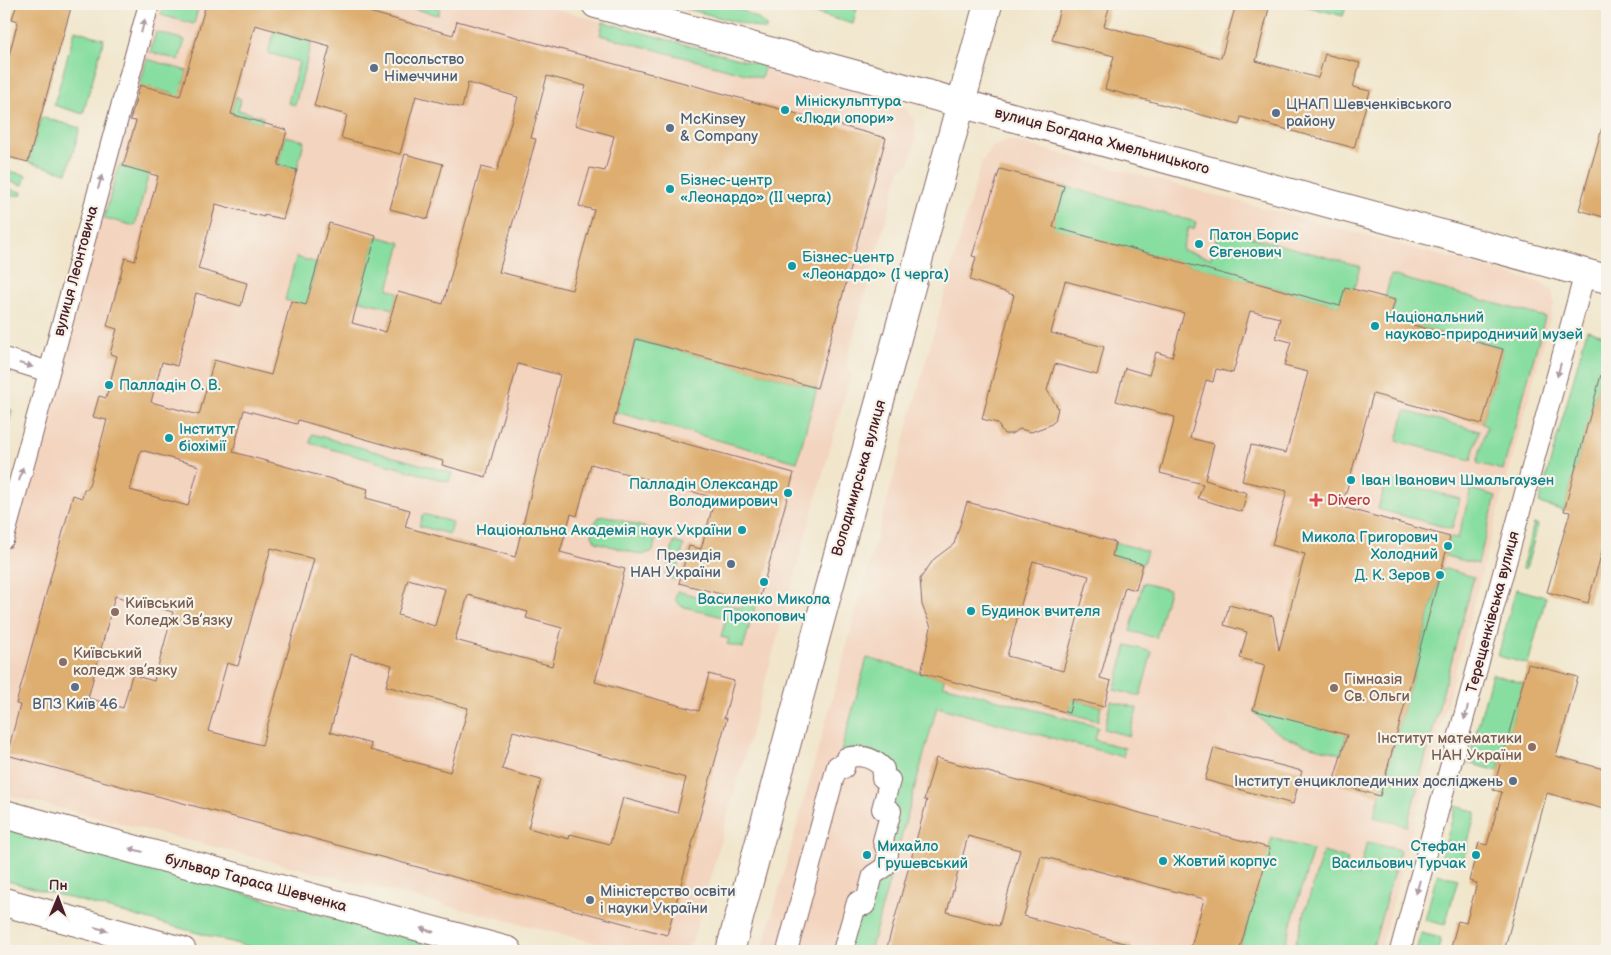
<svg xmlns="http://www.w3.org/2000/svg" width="1611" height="955" viewBox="0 0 1611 955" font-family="'Balsamiq Sans',sans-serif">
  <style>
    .built { fill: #f3d4bf }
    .green { fill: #88dea1; stroke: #697e66 }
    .building { fill: #deae70; fill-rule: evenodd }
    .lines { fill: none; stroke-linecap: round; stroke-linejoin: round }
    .street-casing { stroke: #846563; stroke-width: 22 }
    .secondary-casing { stroke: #846563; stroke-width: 30 }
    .primary-casing { stroke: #846563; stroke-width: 30 }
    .street { stroke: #fff; stroke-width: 20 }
    .secondary { stroke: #fff; stroke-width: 28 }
    .primary { stroke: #fff; stroke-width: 28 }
    .oneway { fill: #ae9aa0 }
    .service-dot { fill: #5c6f8a; stroke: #f7f3e8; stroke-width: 2 }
    .culture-dot { fill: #0f9aa8; stroke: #f7f3e8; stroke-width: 2 }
    .health-dot { fill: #e0444e; stroke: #f7f3e8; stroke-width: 2 }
    .education-dot { fill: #8d6e63; stroke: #f7f3e8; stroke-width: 2 }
    .labels { text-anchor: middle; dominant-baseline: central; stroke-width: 4.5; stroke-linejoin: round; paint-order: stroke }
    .service-label { font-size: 15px; fill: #4e5e75; stroke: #f7f3e8; text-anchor: start }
    .culture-label { font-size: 15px; fill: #0d838f; stroke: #f7f3e8; text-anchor: start }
    .street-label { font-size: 15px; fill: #4a1f2b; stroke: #f7f3e8 }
    .health-label { font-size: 15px; fill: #be3a42; stroke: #f7f3e8; text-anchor: start }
    .education-label { font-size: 15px; fill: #785e54; stroke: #f7f3e8; text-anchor: start }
  </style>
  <rect width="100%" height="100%" fill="#f7f3e8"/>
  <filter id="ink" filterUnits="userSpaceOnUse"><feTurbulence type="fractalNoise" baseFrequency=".02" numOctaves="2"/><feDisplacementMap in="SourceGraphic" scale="10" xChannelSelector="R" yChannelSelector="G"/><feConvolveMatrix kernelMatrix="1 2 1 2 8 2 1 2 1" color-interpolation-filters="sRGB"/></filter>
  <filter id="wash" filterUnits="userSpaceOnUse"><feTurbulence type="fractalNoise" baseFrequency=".0096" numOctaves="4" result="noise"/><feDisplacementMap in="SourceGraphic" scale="20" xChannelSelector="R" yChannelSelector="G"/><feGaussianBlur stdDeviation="1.12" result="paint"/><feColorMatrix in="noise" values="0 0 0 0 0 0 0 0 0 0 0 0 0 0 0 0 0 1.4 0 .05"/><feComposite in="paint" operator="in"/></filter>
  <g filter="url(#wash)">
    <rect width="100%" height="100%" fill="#f1e6cc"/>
    <path class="built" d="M 154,4 L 538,4 L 894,101 L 903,105 L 915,121 L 916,140 L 909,164 L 900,170 L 846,363 L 851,373 L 693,940 L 686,951 L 628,951 L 4,794 L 4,558 Z
      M 1010,140 L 1542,283 L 1552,291 L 1554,304 L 1380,951 L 762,951 L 981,163 L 992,147 Z"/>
    <path class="green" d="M 164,4 L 199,4 L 194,24 L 161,15 Z
      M 395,4 L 423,4 L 440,8 L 438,15 Z
      M 669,4 C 700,4 743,1 766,26 L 766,30 Z
      M 784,4 L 858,4 L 853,24 Z
      M 1298,4 L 1347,4 L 1343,16 Z
      M 603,22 L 765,66 L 761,78 L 600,35 Z
      M 75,30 L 104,39 L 83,114 L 54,105 Z
      M 274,31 L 312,41 L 295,105 L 288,103 L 299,62 L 268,53 Z
      M 156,32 L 185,40 L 179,60 L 150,52 Z
      M 147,59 L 187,71 L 179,100 L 173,99 L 174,94 L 140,85 Z
      M 236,97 L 241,99 L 238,110 L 263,117 L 262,123 L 231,114 Z
      M 41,117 L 80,128 L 67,173 L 28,162 Z
      M 286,136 L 304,141 L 297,170 L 278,165 Z
      M 119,165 L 149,173 L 135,226 L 104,218 Z
      M 4,170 L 26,175 L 23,185 L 4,180 Z
      M 1064,186 L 1196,222 L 1194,229 L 1188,228 L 1182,250 L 1211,258 L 1217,236 L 1211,234 L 1213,227 L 1360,266 L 1354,289 L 1340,306 L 1051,227 Z
      M 4,188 L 22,192 L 21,195 L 4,196 Z
      M 376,236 L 401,243 L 388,289 L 398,292 L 393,309 L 358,300 Z
      M 296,257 L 317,263 L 311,287 L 318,309 L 285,300 Z
      M 1391,275 L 1545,317 L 1503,470 L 1477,463 L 1487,426 L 1482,424 L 1503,349 L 1390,319 L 1395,300 L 1385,298 Z
      M 1587,330 L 1607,336 L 1607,354 L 1564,511 L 1539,503 Z
      M 636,339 L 817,388 L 797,462 L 616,412 Z
      M 4,408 L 12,410 L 4,443 Z
      M 1405,411 L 1479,431 L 1471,460 L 1397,441 Z
      M 312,434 L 452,473 L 449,482 L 310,443 Z
      M 1387,479 L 1460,499 L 1452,529 L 1378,509 Z
      M 1471,489 L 1496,496 L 1478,564 L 1445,556 L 1450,537 L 1458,538 Z
      M 423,514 L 452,522 L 449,534 L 419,526 Z
      M 607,516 L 653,530 L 656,537 L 653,551 L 642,555 L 596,542 L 592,535 L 594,524 L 599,517 Z
      M 1534,524 L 1538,525 L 1526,569 L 1522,568 Z
      M 674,542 L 684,545 L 675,580 L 665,577 Z
      M 1115,542 L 1147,551 L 1143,564 L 1112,556 Z
      M 1442,568 L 1474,577 L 1407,826 L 1374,817 Z
      M 1143,583 L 1169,590 L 1156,638 L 1130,631 Z
      M 1516,589 L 1546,597 L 1528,664 L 1498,656 Z
      M 677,591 L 741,608 L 744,600 L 756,603 L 743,648 L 727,644 L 729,639 L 721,637 L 726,618 L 681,606 L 675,600 Z
      M 1127,645 L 1152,652 L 1140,696 L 1114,690 Z
      M 867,658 L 944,679 L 943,685 L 1098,727 L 1095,740 L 1125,748 L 1123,757 L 937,707 L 870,951 L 843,951 L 880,872 L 879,764 L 837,766 Z
      M 1492,674 L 1523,683 L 1498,771 L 1468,763 Z
      M 1072,699 L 1101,707 L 1098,721 L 1069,713 Z
      M 1111,701 L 1137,708 L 1129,736 L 1104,729 Z
      M 1253,710 L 1348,729 L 1341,754 C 1305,744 1277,741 1253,710 Z
      M 1456,806 L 1476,812 L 1462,864 L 1441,859 Z
      M 4,828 L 455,951 L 264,951 L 4,880 Z
      M 1272,838 L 1313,850 L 1283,951 L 1239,951 Z
      M 1367,842 L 1400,850 L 1372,951 L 1293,951 L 1323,852 L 1348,859 L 1345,869 L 1358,876 Z
      M 1437,874 L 1458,879 L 1445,925 L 1425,920 Z
      M 1421,933 L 1441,938 L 1438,951 L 1416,951 Z"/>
    <g id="blocks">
      <path class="building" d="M 17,4 L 72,4 L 28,162 L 4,156 L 4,62 L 7,63 L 18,21 L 12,19 Z
        M 206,4 L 340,4 L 453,35 L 457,21 L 886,138 L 817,388 L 636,339 L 613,424 L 794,473 L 758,604 L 679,583 L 689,546 L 701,549 L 715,498 L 591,464 L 577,516 L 571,514 L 560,552 L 625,569 L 595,682 L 699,711 L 709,674 L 734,681 L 724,718 L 727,718 L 667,935 L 7,755 L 20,705 L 16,704 L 73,495 L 82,498 L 84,489 L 88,489 L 107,420 L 93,417 L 99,396 L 106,398 L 117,356 L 110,354 L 117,329 L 107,326 L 125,258 L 135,261 L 158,176 L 123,166 L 136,121 L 130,120 L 140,85 L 180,96 ZM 255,25 L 330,46 L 314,106 L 347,115 L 341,138 L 400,154 L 416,96 L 462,108 L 468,83 L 518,97 L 497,171 L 481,167 L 443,304 L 398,292 L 386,332 L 352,323 L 376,236 L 329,223 L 306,305 L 291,301 L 271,375 L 214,360 L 199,415 L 151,402 L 162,362 L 177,366 L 196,293 L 241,306 L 247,283 L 198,269 L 216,204 L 264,217 L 264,215 L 283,219 L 297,170 L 278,165 L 287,130 L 231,114 ZM 547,76 L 586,86 L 575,125 L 614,136 L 605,171 L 590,168 L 579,206 L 594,210 L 572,290 L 499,272 L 536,139 L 531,138 ZM 518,364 L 560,375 L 515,557 L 405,527 L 410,510 L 366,498 L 368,489 L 233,452 L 244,410 L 297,424 L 298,420 L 443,461 L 442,465 L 486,477 ZM 141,450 L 199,466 L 188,506 L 130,490 ZM 271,548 L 314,559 L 262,745 L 208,731 L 227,663 L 238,666 ZM 408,579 L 445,589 L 435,626 L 398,615 ZM 468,595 L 528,612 L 526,618 L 562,628 L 552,666 L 455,640 ZM 115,596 L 173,612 L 154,681 L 132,675 L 123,708 L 88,698 ZM 351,654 L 392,665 L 386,686 L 468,708 L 450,772 L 370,750 L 371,744 L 330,732 ZM 513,731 L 686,778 L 677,813 L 623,798 L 610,844 L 570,834 L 569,839 L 528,828 L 541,780 L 502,769 Z
        M 1061,4 L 1110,4 L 1104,26 L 1221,58 L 1236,4 L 1270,4 L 1256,61 L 1318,78 L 1325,54 L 1360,63 L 1353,87 L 1370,91 L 1354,148 L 1241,117 L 1239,125 L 1105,89 L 1114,56 L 1052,40 Z
        M 1602,128 L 1607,129 L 1607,218 L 1579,210 Z
        M 405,154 L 443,164 L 428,219 L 390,209 Z
        M 1000,169 L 1064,186 L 1053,227 L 1340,306 L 1345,287 L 1372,294 L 1395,300 L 1390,319 L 1503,349 L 1482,424 L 1373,394 L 1342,507 L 1450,537 L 1380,796 L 1333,783 L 1347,735 L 1253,710 L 1265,665 L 1240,658 L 1247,632 L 1224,625 L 1229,605 L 1273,616 L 1279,650 L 1305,554 L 1272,545 L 1287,491 L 1242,481 L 1251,445 L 1286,453 L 1308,372 L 1284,366 L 1291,342 L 1276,338 L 1280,318 L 1250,311 L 1233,373 L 1216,369 L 1213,382 L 1206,380 L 1190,438 L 1214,444 L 1205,480 L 1247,493 L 1242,512 L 1198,498 L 1203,484 L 1160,473 L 1175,417 L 1116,401 L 1125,368 L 1149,375 L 1156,352 L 1172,357 L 1184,313 L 1065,281 L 1051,333 L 1104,347 L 1097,375 L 1055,364 L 1047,390 L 1058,408 L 1055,421 L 1050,425 L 1031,432 L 1020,429 L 1011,434 L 1004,434 L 997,423 L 982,419 L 1014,295 L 970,280 L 976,257 L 972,256 Z
        M 1601,375 L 1607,376 L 1607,545 L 1604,544 L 1588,603 L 1547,592 L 1570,512 L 1564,511 Z
        M 967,502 L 1115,542 L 1112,556 L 1143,564 L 1136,590 L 1125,587 L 1100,678 L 1111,681 L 1104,707 L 1072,699 L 1069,713 L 921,673 L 931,627 L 922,605 L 920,579 L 934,559 L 954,544 ZM 1033,561 L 1089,576 L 1063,671 L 1007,656 Z
        M 1528,664 L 1578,677 L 1556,756 L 1607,770 L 1607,810 L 1547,793 L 1504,951 L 1450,951 L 1458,921 L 1466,923 L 1477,883 L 1469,881 L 1479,843 L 1487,845 L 1502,792 L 1493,790 Z
        M 1214,748 L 1302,771 L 1293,804 L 1205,780 Z
        M 936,758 L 1270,848 L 1239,951 L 1190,951 L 1204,899 L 1041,856 L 1024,916 L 1131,945 L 1130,951 L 886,951 L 927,800 L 924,800 ZM 968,836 L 1020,850 L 999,926 L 947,912 Z"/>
    </g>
  </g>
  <g filter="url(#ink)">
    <use href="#blocks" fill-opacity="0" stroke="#846563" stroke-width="1"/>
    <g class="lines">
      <g class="street-casing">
        <path id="street" d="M 4,358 L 49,372
          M 4,538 L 149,4
          M 787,951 L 837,766 L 844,768 L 846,758 C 861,754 873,757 884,769 L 882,778 L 890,780 L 882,809 L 891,811 L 883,841 L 888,854 L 885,867 L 873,875 L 865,905 L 857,902 L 843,951
          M 1400,951 L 1585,273"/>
      </g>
      <g class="secondary-casing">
        <path id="secondary" d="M 596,4 L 1607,279
          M 730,951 L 988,4"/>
      </g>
      <g class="primary-casing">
        <path id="primary" d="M 4,814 L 508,951
          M 4,902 L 182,951"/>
      </g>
      <use href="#street" class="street"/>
      <use href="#secondary" class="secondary"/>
      <use href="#primary" class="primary"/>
    </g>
    <defs><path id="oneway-solid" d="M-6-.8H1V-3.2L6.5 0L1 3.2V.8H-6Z" transform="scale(1.25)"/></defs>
    <g class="oneway">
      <use href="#oneway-solid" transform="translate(143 26) rotate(-75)"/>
      <use href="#oneway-solid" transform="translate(100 182) rotate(-75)"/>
      <use href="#oneway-solid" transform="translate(26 365) rotate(16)"/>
      <use href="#oneway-solid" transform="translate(1559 370) rotate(105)"/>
      <use href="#oneway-solid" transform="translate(21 474) rotate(-75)"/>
      <use href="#oneway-solid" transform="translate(1466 713) rotate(105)"/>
      <use href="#oneway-solid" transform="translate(136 850) rotate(-165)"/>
      <use href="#oneway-solid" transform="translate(1418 887) rotate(105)"/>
      <use href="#oneway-solid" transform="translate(101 929) rotate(15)"/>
      <use href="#oneway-solid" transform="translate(427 930) rotate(-165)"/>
    </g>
  </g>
  <g class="service-dot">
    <circle cx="374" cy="68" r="5"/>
    <circle cx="1276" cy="113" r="5"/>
    <circle cx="670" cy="128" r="5"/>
    <circle cx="731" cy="564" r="5"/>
    <circle cx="75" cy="687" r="5"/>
    <circle cx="1513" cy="781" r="5"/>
    <circle cx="590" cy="900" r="5"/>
  </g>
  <g class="culture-dot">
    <circle cx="785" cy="110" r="5"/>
    <circle cx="670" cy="189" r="5"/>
    <circle cx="1199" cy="244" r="5"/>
    <circle cx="792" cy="266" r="5"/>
    <circle cx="1375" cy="326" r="5"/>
    <circle cx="109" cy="385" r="5"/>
    <circle cx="169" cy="438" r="5"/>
    <circle cx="1351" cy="480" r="5"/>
    <circle cx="788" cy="493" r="5"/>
    <circle cx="742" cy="530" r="5"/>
    <circle cx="1448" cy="546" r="5"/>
    <circle cx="1440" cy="575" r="5"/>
    <circle cx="764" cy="582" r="5"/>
    <circle cx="971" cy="611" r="5"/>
    <circle cx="867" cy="855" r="5"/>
    <circle cx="1476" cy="855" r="5"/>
    <circle cx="1163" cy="861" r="5"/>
  </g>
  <path class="health-dot" d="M1313.5 492.5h5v5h5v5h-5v5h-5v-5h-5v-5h5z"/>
  <g class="education-dot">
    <circle cx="115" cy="612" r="5"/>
    <circle cx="63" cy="662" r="5"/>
    <circle cx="1334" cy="688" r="5"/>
    <circle cx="1532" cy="747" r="5"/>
  </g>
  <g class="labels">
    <g class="service-label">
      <text x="384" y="59">Посольство<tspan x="384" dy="17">Німеччини</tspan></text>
      <text x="1286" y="104">ЦНАП Шевченківського<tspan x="1286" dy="17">району</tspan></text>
      <text x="680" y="119">McKinsey<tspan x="680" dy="17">&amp; Company</tspan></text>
      <text x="721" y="555" text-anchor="end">Президія<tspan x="721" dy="17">НАН України</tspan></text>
      <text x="75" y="704" text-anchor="middle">ВПЗ Київ 46</text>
      <text x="1503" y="781" text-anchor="end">Інститут енциклопедичних досліджень</text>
      <text x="600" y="891">Міністерство освіти<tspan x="600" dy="17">і науки України</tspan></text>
    </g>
    <g class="culture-label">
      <text x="795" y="101">Мініскульптура<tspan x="795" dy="17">«Люди опори»</tspan></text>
      <text x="680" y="180">Бізнес-центр<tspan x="680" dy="17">«Леонардо» (II черга)</tspan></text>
      <text x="1209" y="235">Патон Борис<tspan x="1209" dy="17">Євгенович</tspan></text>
      <text x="802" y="257">Бізнес-центр<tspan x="802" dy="17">«Леонардо» (I черга)</tspan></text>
      <text x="1385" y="317">Національний<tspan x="1385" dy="17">науково-природничий музей</tspan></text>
      <text x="119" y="385">Палладін О. В.</text>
      <text x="179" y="429">Інститут<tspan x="179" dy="17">біохімії</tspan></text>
      <text x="1361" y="480">Іван Іванович Шмальгаузен</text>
      <text x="778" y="484" text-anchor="end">Палладін Олександр<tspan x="778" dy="17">Володимирович</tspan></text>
      <text x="732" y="530" text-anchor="end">Національна Академія наук України</text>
      <text x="1438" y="537" text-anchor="end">Микола Григорович<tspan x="1438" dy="17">Холодний</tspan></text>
      <text x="1430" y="575" text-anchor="end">Д. К. Зеров</text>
      <text x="764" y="599" text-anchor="middle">Василенко Микола<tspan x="764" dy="17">Прокопович</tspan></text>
      <text x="981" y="611">Будинок вчителя</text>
      <text x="877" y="846">Михайло<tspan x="877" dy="17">Грушевський</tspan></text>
      <text x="1466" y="846" text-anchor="end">Стефан<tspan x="1466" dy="17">Васильович Турчак</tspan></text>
      <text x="1173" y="861">Жовтий корпус</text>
    </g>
    <g class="street-label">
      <text transform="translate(1102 141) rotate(15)">вулиця Богдана Хмельницького</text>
      <text transform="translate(76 271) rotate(-75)">вулиця Леонтовича</text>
      <text transform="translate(859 478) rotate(-74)">Володимирська вулиця</text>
      <text transform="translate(1493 612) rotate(-75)">Терещенківська вулиця</text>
      <text transform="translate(256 883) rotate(15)">бульвар Тараса Шевченка</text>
    </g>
    <g class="health-label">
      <text x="1327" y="500">Divero</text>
    </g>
    <g class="education-label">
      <text x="125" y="603">Київський<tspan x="125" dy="17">Коледж Зв’язку</tspan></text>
      <text x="73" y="653">Київський<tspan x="73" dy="17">коледж зв’язку</tspan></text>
      <text x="1344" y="679">Гімназія<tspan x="1344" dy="17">Св. Ольги</tspan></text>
      <text x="1522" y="738" text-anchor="end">Інститут математики<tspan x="1522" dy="17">НАН України</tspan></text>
    </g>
  </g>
  <rect width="1611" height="955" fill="none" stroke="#f7f3e8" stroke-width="20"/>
  <g transform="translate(58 898) rotate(1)" stroke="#f7f3e8" stroke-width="4" paint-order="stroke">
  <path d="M0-4L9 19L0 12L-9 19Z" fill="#4a1f2b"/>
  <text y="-8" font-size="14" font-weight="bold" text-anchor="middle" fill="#4a1f2b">Пн</text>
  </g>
</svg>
